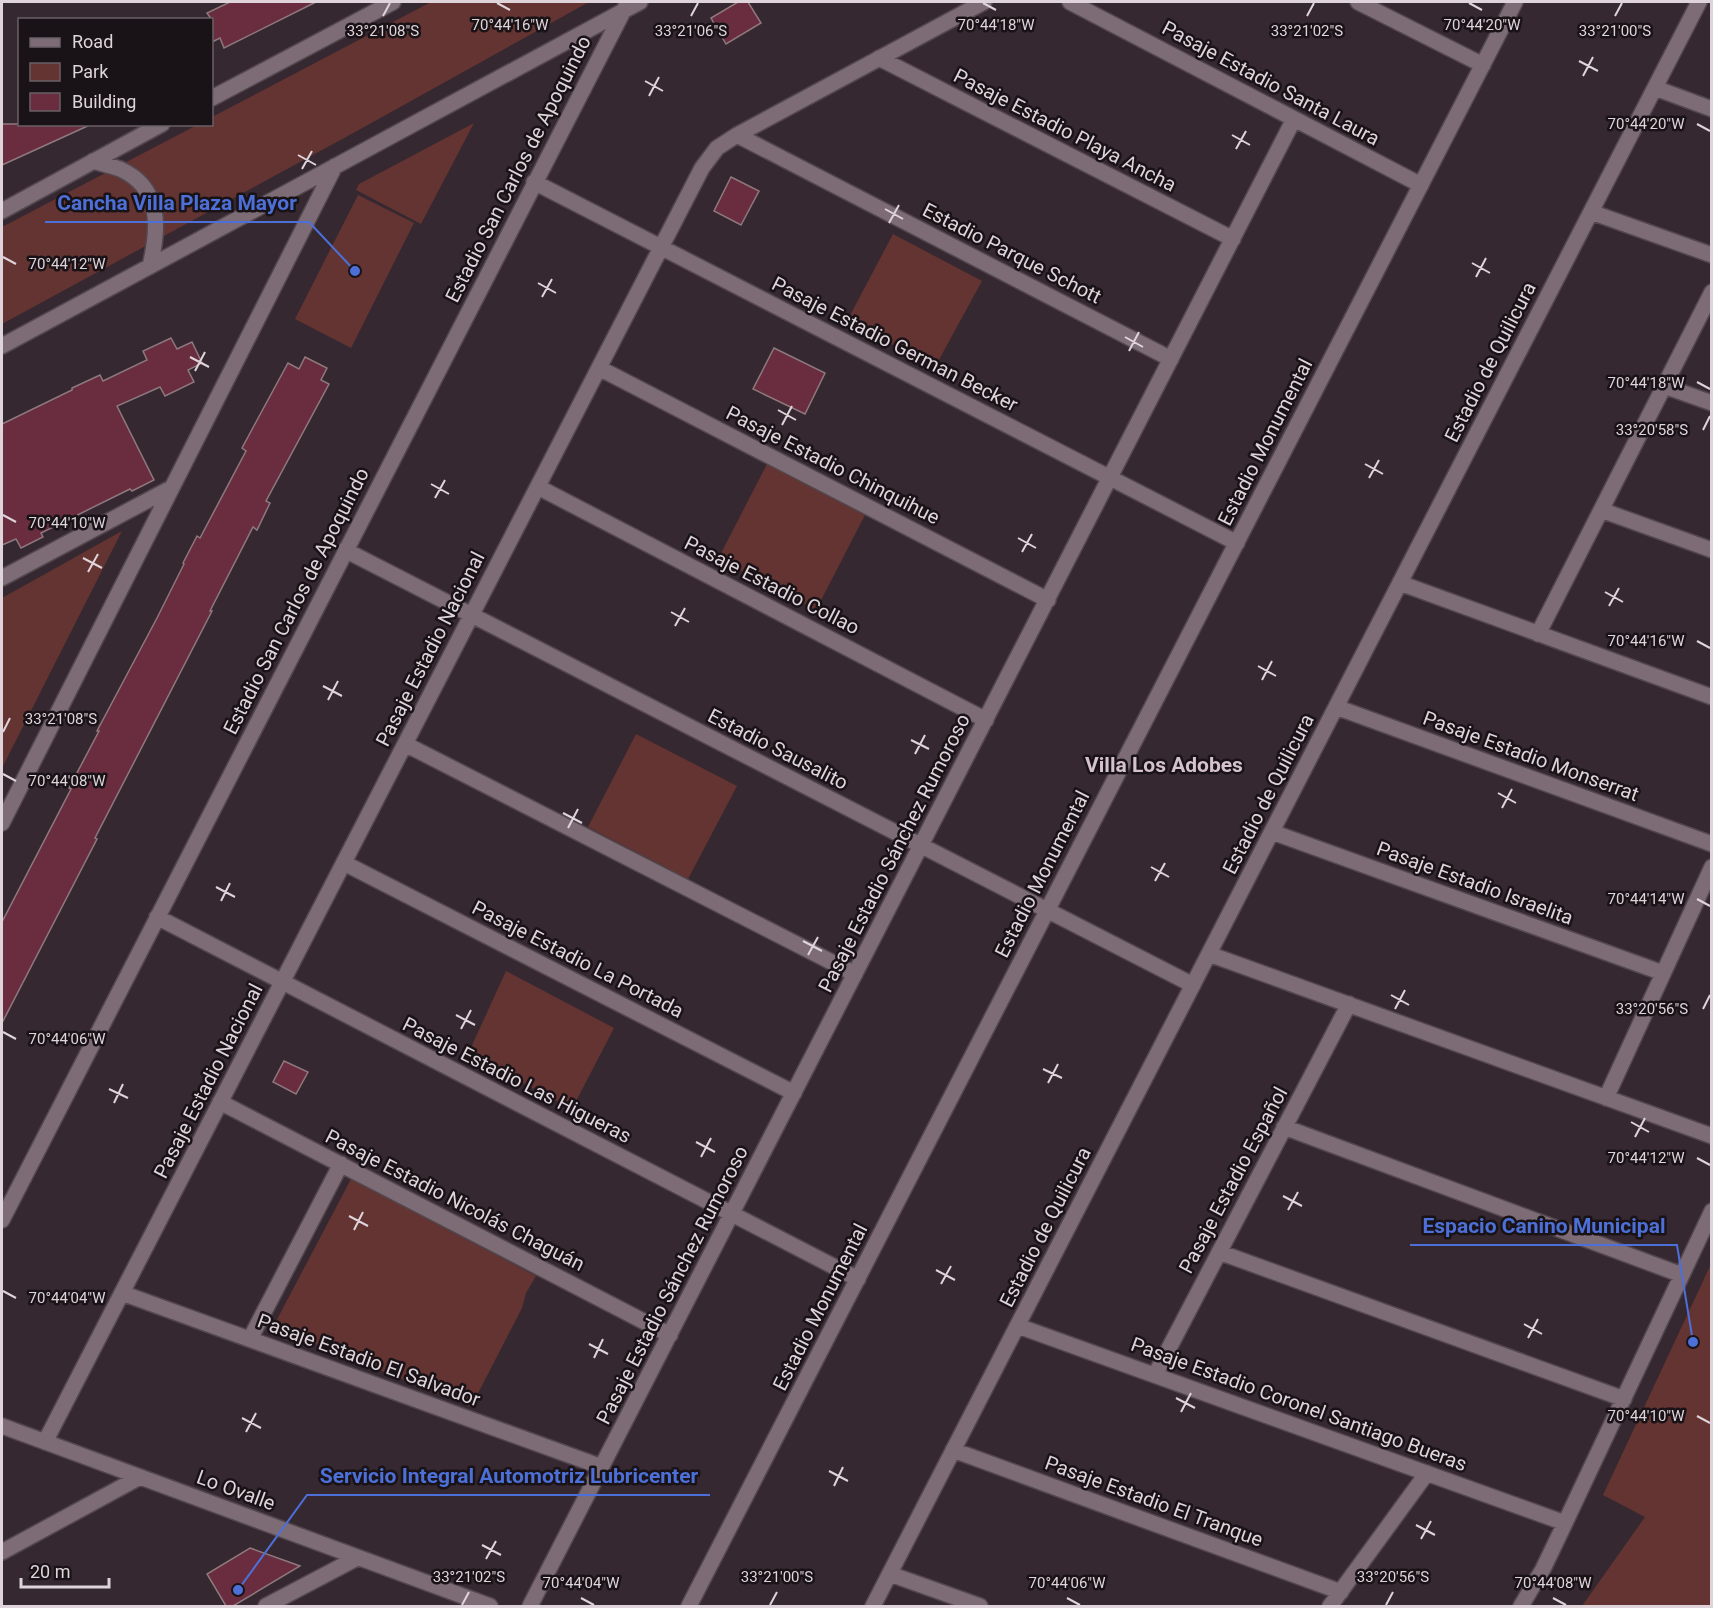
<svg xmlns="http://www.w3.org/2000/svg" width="1713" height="1608" viewBox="0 0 1713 1608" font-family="Roboto,sans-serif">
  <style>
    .green { fill: #633431 }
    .building { fill: #692d3f; stroke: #8d797e; stroke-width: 1.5 }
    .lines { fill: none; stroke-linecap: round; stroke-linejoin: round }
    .minor-casing { stroke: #53474e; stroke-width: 18 }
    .minor { stroke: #7d6c76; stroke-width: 15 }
    .ticks { fill: none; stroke: #ded4da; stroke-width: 2 }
    .labels { text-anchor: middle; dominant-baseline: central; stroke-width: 5; stroke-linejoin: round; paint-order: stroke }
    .street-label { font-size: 20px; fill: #ded4da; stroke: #191317 }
    .neighbourhood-label { font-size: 21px; font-weight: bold; fill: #d5c2cc; stroke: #191317 }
    .ticks-label { font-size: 15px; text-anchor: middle; fill: #ded4da; stroke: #191317; stroke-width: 5; stroke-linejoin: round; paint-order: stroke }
    .leader { fill: none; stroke: #4d70d8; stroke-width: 2 }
    .callout-dot { fill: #4d70d8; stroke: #191317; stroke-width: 2 }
    .callout-label { font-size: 21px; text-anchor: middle; font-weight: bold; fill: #4d70d8; stroke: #191317; stroke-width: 5; stroke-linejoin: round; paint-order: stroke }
  </style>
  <rect width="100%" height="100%" fill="#362830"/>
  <path class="green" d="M 431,2 L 589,2 L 357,131 L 2,324 L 2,227 L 197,125 L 212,124 L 212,117 Z
    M 474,123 L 421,224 L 356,190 L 359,184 Z
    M 358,195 L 414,223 L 351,348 L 295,319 Z
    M 893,234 L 982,281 L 935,367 L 847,321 Z
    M 767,464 L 865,515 L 816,610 L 718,559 Z
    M 122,531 L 2,768 L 2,598 Z
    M 636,734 L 737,786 L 688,879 L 588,827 Z
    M 506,971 L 614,1028 L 572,1109 L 468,1054 Z
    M 351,1179 L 536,1276 L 526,1293 L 522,1308 L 471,1407 L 273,1327 Z
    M 1711,1264 L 1711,1606 L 1582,1606 L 1645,1517 L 1603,1495 Z"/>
  <path class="building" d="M 230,2 L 316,2 L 224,48 L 220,38 L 212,42 L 212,20 L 207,13 Z
    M 738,2 L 748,2 L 761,23 L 726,44 L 711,18 Z
    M 2,124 L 92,124 L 2,165 Z
    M 731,177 L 759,191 L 741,225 L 714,211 Z
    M 171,338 L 177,349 L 192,342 L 202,363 L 188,370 L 194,382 L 165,396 L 160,387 L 117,406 L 154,480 L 132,491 L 130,489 L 41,533 L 43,537 L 21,548 L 16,539 L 2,545 L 2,424 L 72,390 L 72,388 L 100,375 L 103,381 L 147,360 L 143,351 Z
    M 774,348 L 825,373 L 805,414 L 753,389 Z
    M 305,357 L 327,368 L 321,380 L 329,384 L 266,501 L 270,503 L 257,530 L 253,527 L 210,611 L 212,611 L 95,838 L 97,839 L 2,1023 L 2,922 L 71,789 L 69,788 L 99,731 L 97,731 L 157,618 L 184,564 L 183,563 L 197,536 L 200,538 L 246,451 L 242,448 L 256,422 L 288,363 L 299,369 Z
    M 284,1061 L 308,1072 L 296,1094 L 273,1082 Z
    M 250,1548 L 300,1566 L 233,1606 L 226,1606 L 207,1574 Z"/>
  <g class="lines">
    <g class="minor-casing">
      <path id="minor" d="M 1070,2 L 1421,185
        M 1358,2 L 1483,65
        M 879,58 L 1233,239
        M 1655,88 L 1712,109
        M 212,98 L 393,2
        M 737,135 L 1171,359
        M 93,161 C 102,164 112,166 120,169 C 162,188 159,228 150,266
        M 534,182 L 1237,543
        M 2,211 L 162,124
        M 1591,212 L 1712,255
        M 2,346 L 640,2
        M 599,368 L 1048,600
        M 1664,386 L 1712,403
        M 538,487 L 986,720
        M 1601,510 L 1712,550
        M 345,550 L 1193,985
        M 2,578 L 171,488
        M 1400,583 L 1712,697
        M 1538,634 L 1712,292
        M 1336,707 L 1712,844
        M 405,744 L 855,974
        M 2,823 L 335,166
        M 1272,832 L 1663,973
        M 344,863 L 794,1093
        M 157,917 L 858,1279
        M 1209,954 L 1712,1136
        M 1606,1098 L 1712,867
        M 220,1102 L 670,1335
        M 1284,1127 L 1682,1275
        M 2,1220 L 628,2
        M 1219,1252 L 1624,1399
        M 122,1293 L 602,1467
        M 1018,1326 L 1565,1523
        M 250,1339 L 341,1164
        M 1155,1375 L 1349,1004
        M 2,1426 L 490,1606
        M 45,1442 L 702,168 L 717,148 L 737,135 L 984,2
        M 953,1450 L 1341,1592
        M 2,1552 L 140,1477
        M 890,1574 L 980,1606
        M 266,1606 L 357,1558
        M 530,1606 L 1294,119
        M 689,1606 L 1515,2
        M 873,1606 L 1699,2
        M 1330,1606 L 1427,1473
        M 1521,1606 L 1543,1569 L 1565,1523 L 1712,1211"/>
    </g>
    <use href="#minor" class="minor"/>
  </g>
  <path class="ticks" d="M 497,3 L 510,10M 983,3 L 996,10M 1469,3 L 1482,10M 383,16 L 390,3M 691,16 L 698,3M 1307,16 L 1314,3M 1615,16 L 1622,3M 1579,61 L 1598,71M 1583,76 L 1593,57M 645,81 L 663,91M 649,96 L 659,77M 1697,124 L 1710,131M 1232,135 L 1250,145M 1236,149 L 1246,131M 298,155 L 316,165M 302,169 L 312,151M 885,209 L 903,219M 889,223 L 899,205M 3,257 L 16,264M 1472,263 L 1490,273M 1476,277 L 1486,258M 538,283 L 556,293M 542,297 L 552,279M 1125,337 L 1143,347M 1129,351 L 1139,332M 190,357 L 209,367M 195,371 L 205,352M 1697,382 L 1710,389M 778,410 L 796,420M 782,425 L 792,406M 1703,430 L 1710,416M 1365,464 L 1383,474M 1369,478 L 1379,460M 431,484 L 449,494M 435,498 L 445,480M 3,515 L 16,522M 1018,538 L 1036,548M 1022,552 L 1032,534M 83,558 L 102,568M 88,572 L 98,554M 1605,592 L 1623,602M 1609,606 L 1619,588M 671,612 L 689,622M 675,626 L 685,608M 1697,641 L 1710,648M 1258,666 L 1276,676M 1262,680 L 1272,661M 323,686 L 342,696M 328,700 L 338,681M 3,732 L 10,718M 911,740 L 929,749M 915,754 L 925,735M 3,774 L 16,781M 1498,793 L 1516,803M 1502,808 L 1512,789M 563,813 L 582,823M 568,828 L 578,809M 1151,867 L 1169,877M 1155,881 L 1165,863M 216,887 L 235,897M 1697,899 L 1710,906M 221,901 L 230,883M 803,941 L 822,951M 808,955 L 818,937M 1391,995 L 1409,1005M 1395,1009 L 1405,990M 1703,1009 L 1710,995M 456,1015 L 475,1025M 461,1029 L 471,1010M 3,1032 L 16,1039M 1043,1069 L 1062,1078M 1048,1083 L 1058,1064M 109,1089 L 128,1098M 114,1103 L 123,1084M 1631,1122 L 1649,1132M 1635,1137 L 1645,1118M 696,1142 L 715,1152M 701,1157 L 711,1138M 1697,1158 L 1710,1165M 1283,1196 L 1302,1206M 1288,1210 L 1298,1192M 349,1216 L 368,1226M 354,1230 L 363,1212M 936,1270 L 955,1280M 941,1284 L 951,1266M 3,1291 L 16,1298M 1524,1324 L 1542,1334M 1528,1338 L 1538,1319M 589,1344 L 608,1354M 594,1358 L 603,1339M 1176,1398 L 1195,1408M 1181,1412 L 1191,1393M 1697,1416 L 1710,1423M 242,1418 L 261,1428M 246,1432 L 256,1413M 829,1471 L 848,1481M 834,1486 L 843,1467M 1416,1525 L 1435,1535M 1421,1539 L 1431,1521M 482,1545 L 501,1555M 486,1559 L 496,1541M 581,1598 L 594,1605M 1067,1598 L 1080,1605M 1553,1598 L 1566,1605M 462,1605 L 469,1592M 770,1605 L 777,1592M 1386,1605 L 1393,1592"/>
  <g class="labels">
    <g class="street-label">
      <text transform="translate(1271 83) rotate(28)">Pasaje Estadio Santa Laura</text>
      <text transform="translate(1065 130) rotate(27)">Pasaje Estadio Playa Ancha</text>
      <text transform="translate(518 169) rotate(-63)">Estadio San Carlos de Apoquindo</text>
      <text transform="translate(1012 253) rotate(27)">Estadio Parque Schott</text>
      <text transform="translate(895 344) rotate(27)">Pasaje Estadio German Becker</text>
      <text transform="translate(1490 362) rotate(-63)">Estadio de Quilicura</text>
      <text transform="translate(1265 442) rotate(-63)">Estadio Monumental</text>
      <text transform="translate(833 465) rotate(27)">Pasaje Estadio Chinquihue</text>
      <text transform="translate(772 585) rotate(27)">Pasaje Estadio Collao</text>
      <text transform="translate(296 601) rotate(-63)">Estadio San Carlos de Apoquindo</text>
      <text transform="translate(430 649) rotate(-63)">Pasaje Estadio Nacional</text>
      <text transform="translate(778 749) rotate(27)">Estadio Sausalito</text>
      <text transform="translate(1531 756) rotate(20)">Pasaje Estadio Monserrat</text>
      <text transform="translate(1268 794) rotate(-63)">Estadio de Quilicura</text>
      <text transform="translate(894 853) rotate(-63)">Pasaje Estadio Sánchez Rumoroso</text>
      <text transform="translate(1042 874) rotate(-63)">Estadio Monumental</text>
      <text transform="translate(1475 883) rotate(20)">Pasaje Estadio Israelita</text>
      <text transform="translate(578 959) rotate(27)">Pasaje Estadio La Portada</text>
      <text transform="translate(517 1080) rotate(27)">Pasaje Estadio Las Higueras</text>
      <text transform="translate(208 1081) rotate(-63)">Pasaje Estadio Nacional</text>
      <text transform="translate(1233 1180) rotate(-62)">Pasaje Estadio Español</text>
      <text transform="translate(455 1200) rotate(27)">Pasaje Estadio Nicolás Chaguán</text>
      <text transform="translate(1045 1227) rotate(-63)">Estadio de Quilicura</text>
      <text transform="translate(672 1285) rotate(-63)">Pasaje Estadio Sánchez Rumoroso</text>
      <text transform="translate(820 1307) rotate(-63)">Estadio Monumental</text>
      <text transform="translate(369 1360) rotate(20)">Pasaje Estadio El Salvador</text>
      <text transform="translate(1299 1404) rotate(20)">Pasaje Estadio Coronel Santiago Bueras</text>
      <text transform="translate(236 1490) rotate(20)">Lo Ovalle</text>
      <text transform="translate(1154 1501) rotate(20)">Pasaje Estadio El Tranque</text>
    </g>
    <g class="neighbourhood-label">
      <text x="1164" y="765">Villa Los Adobes</text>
    </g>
  </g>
  <g class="ticks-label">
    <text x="510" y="30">70°44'16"W</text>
    <text x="1482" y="30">70°44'20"W</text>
    <text x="996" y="30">70°44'18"W</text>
    <text x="383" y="36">33°21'08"S</text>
    <text x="691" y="36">33°21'06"S</text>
    <text x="1307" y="36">33°21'02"S</text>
    <text x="1615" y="36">33°21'00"S</text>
    <text x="1646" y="129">70°44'20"W</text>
    <text x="67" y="269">70°44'12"W</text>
    <text x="1646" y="388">70°44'18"W</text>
    <text x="1652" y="435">33°20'58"S</text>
    <text x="67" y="528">70°44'10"W</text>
    <text x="1646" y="646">70°44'16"W</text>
    <text x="61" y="724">33°21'08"S</text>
    <text x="67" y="786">70°44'08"W</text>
    <text x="1646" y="904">70°44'14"W</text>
    <text x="1652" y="1014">33°20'56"S</text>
    <text x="67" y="1044">70°44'06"W</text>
    <text x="1646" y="1163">70°44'12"W</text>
    <text x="67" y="1303">70°44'04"W</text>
    <text x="1646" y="1421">70°44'10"W</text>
    <text x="469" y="1582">33°21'02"S</text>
    <text x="777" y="1582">33°21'00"S</text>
    <text x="1393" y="1582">33°20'56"S</text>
    <text x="581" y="1588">70°44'04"W</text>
    <text x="1067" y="1588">70°44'06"W</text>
    <text x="1553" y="1588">70°44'08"W</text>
  </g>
  <path class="leader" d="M355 271L309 222H45M1693 1342L1677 1245H1410M238 1590L307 1495H710"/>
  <g class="callout-dot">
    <circle cx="355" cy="271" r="6"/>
    <circle cx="1693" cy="1342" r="6"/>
    <circle cx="238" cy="1590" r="6"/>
  </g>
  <g class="callout-label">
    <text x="177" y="210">Cancha Villa Plaza Mayor</text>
    <text x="1544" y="1233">Espacio Canino Municipal</text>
    <text x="509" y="1483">Servicio Integral Automotriz Lubricenter</text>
  </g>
  <rect width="1713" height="1608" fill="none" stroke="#ded4da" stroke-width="6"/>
  <rect x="18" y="18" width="195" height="108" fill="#191317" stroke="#686065" stroke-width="1.5"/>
  <rect x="30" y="38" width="30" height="9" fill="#7d6c76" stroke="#686065" stroke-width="1.5"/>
  <text x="72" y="48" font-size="18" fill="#ded4da">Road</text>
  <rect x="30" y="63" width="30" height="18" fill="#633431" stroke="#686065" stroke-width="1.5"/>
  <text x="72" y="78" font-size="18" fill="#ded4da">Park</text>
  <rect x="30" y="93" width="30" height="18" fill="#692d3f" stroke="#686065" stroke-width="1.5"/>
  <text x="72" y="108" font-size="18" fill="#ded4da">Building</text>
  <path d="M21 1578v9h88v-9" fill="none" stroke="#ded4da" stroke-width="3"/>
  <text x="30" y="1578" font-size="18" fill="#ded4da" stroke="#191317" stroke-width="4.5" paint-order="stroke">20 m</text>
</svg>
